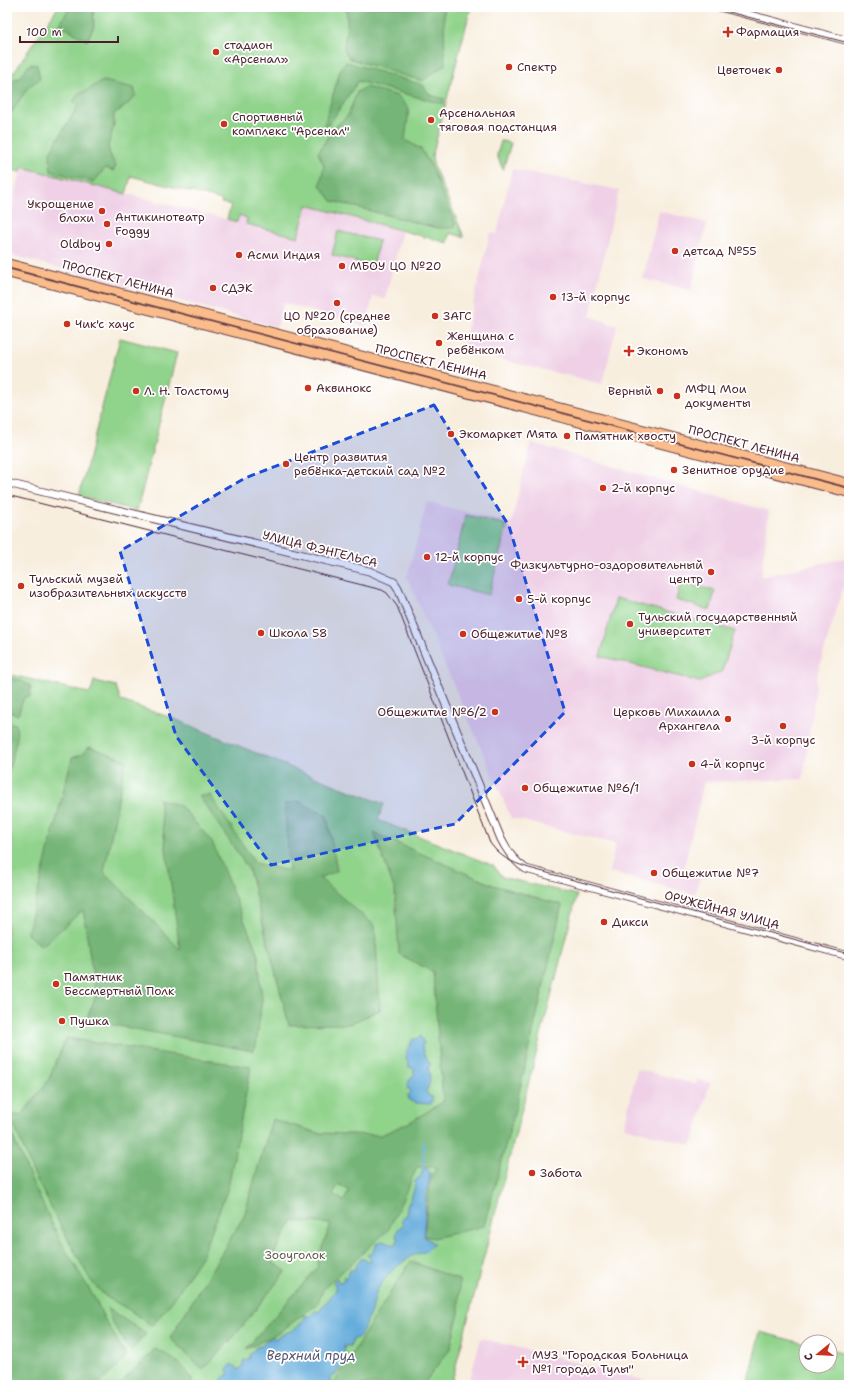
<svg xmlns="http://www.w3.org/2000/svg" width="856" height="1392" viewBox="0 0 856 1392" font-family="'Shantell Sans',sans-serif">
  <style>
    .built { fill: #efd0e6 }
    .green { fill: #90d38b; stroke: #6d795b }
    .forest { fill: #74b577; stroke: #5f6a51; fill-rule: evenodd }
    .water { fill: #63acdb; stroke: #566683 }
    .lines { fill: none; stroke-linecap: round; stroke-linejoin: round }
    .stream { stroke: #63acdb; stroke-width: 2 }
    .tertiary-casing { stroke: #643e46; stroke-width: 9 }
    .primary-casing { stroke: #643e46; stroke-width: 10 }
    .tertiary { stroke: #fff; stroke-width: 7 }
    .primary { stroke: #fabc8b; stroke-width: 8 }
    .tram { stroke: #4a1f2b; stroke-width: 1 }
    .marked { fill: #1d4ed8; fill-opacity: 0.2; stroke: #1d4ed8; stroke-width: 3; stroke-dasharray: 8 5; stroke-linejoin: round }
    .poi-dot { fill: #c8321e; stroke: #fff; stroke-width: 1.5 }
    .labels { text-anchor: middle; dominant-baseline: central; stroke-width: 3.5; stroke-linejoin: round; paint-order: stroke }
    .poi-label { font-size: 12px; fill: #4a1f2b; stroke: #fff; text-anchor: start }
    .street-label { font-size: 12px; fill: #4a1f2b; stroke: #fff }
    .park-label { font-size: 12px; fill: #625e4d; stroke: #fff }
    .water-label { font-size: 13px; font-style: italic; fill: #545771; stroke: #fff }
  </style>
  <rect width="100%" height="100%" fill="#fff"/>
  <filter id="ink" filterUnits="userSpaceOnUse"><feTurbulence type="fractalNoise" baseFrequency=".025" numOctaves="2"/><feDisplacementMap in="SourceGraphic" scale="8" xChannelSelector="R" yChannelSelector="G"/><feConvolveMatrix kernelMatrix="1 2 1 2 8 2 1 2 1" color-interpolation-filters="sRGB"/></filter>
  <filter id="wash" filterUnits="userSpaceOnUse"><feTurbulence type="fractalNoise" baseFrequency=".012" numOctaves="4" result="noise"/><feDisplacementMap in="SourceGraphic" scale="16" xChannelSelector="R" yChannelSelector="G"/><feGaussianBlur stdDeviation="0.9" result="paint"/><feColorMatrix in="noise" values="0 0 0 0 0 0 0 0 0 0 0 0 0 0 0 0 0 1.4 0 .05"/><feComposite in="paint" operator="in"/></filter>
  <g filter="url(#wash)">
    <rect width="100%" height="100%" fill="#f8eede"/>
    <path class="built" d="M 22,167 L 237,222 L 239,215 L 248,218 L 247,224 L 298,237 L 307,205 L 402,231 L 385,299 L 373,296 L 366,326 L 283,303 L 277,327 L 7,254 L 7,228 Z
      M 512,169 L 619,190 L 590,316 L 617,326 L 602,384 L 462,350 L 490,233 L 497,234 Z
      M 659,211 L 707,223 L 691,290 L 643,279 Z
      M 531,443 L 769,511 L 761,577 L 849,557 L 849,568 L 818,671 L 803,779 L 704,782 L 684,867 L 701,873 L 695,894 L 609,872 L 616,844 L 511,818 L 407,577 L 427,502 L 511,523 Z
      M 637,1069 L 696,1084 L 697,1079 L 710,1083 L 692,1145 L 624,1127 Z
      M 481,1338 L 662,1385 L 468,1385 Z"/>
    <path class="green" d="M 58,7 L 471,7 L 432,156 L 433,164 L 464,237 L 450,233 L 448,243 L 307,205 L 298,237 L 246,224 L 247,218 L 239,215 L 237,222 L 227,219 L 231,205 L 221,203 L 222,200 L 131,176 L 126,194 L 22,167 L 21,172 L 7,169 L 7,82 Z
      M 501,141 L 511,143 L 503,170 L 497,155 Z
      M 338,231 L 379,241 L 373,266 L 332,255 Z
      M 120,338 L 177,353 L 137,511 L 79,496 Z
      M 466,515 L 507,525 L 489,595 L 448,585 Z
      M 681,582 L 715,591 L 710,610 L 676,600 Z
      M 616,598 L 735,631 L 722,671 L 700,682 L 600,656 Z
      M 7,674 L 89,693 L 91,692 L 94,681 L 116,686 L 121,701 L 172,718 L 299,771 L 384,804 L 378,820 L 494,866 L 502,877 L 577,895 L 451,1385 L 7,1385 Z
      M 760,1332 L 806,1344 L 806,1366 L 830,1366 L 830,1350 L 849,1355 L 849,1385 L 766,1385 L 748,1380 Z"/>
    <path class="forest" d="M 70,7 L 93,7 L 94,26 L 87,41 L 60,24 Z
      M 346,7 L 444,7 L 445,65 L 422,81 L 351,59 C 340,52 345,40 347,30 C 347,22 347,14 346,7 Z
      M 346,62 L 423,85 L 430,95 L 444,99 L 443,104 L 358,81 L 330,123 L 323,129 L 341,67 Z
      M 30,64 L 37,65 L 40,79 L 28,87 L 7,120 L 7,81 L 19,78 Z
      M 104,81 L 134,88 L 136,95 L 127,105 L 114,114 L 114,125 L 108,146 L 110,155 L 116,166 L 113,171 L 105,168 L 94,182 L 51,171 L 50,152 L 78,106 L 73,102 L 79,93 C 90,91 94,84 104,81 Z
      M 366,87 L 398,96 L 409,109 L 405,140 L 421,149 L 430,164 L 455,223 L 455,228 L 437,228 L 332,201 L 320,185 L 324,165 L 318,153 L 332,130 L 348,115 L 357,92 Z
      M 7,678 L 19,680 L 31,686 L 30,697 L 24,697 L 18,715 L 7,711 Z
      M 7,722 L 16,724 L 17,738 L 7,778 Z
      M 89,747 L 126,760 L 104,872 L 180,949 L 159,799 L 181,806 L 212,842 L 258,954 L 262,999 L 256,1046 L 253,1051 L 86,1020 L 96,996 L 83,910 L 42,946 L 27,934 L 72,758 L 81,755 Z
      M 210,795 L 255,863 L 289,871 L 285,804 L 298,801 L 327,816 L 337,871 L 319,878 L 375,926 L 380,1010 L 349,1024 L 289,1025 L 249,870 L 199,796 Z
      M 374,833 L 493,885 L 562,905 L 516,1106 L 484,1226 L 434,1238 L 424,1236 L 430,1178 L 437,1167 L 417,1167 L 389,1229 L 324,1288 L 317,1304 L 277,1334 L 246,1349 L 317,1268 L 321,1250 L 331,1224 L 292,1221 L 270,1261 L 286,1271 L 237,1333 L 203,1370 L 170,1338 L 244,1216 L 272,1119 L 318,1133 L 381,1135 L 410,1122 L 443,1102 L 433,972 L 399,954 L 395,891 ZM 339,1184 L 349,1191 L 344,1201 L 333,1194 Z
      M 66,1038 L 251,1067 L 228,1188 L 202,1255 L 173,1300 L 152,1326 L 131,1311 L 105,1296 L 91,1281 L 58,1221 L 33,1172 L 10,1115 L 22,1115 L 49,1079 Z
      M 7,1123 L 34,1186 L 61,1242 L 95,1299 L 104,1318 L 126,1356 L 121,1363 L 98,1385 L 7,1385 Z
      M 411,1261 L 459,1280 L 459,1313 L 450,1349 L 423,1385 L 333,1385 L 376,1315 Z
      M 107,1308 L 146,1334 L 131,1351 L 113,1324 Z
      M 155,1349 C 168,1354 192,1370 193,1385 L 119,1385 Z"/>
    <path class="water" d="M 420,1036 L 424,1043 L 422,1046 L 424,1054 L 431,1065 L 428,1067 C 431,1076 431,1083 426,1091 L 429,1096 L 433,1097 L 431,1104 L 415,1103 L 409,1100 L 408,1095 L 411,1092 L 410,1089 L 407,1089 L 409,1081 L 414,1075 L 414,1069 L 409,1067 C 409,1063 407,1061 406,1057 C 405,1052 411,1044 413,1039 L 418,1039 Z
      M 423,1168 L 427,1169 L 430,1173 L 430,1178 L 426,1194 L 424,1236 L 434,1244 L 427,1251 L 411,1256 L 390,1272 L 377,1290 L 372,1309 L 360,1337 L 354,1339 L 350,1346 L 344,1346 L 345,1354 L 342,1355 L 343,1361 L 336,1375 L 332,1376 L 329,1385 L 225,1385 L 221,1380 L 226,1375 L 229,1375 L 227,1370 L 232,1364 L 239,1370 L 243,1365 L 243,1361 L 250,1358 L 250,1354 L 254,1351 L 256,1347 L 261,1346 L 271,1337 L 276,1339 L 281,1335 L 293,1330 L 305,1320 L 304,1314 L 309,1317 L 315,1311 L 319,1312 L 323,1306 L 336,1290 L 335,1285 L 332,1283 L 337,1278 L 338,1282 L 340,1282 L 343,1281 L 344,1277 L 347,1277 L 349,1270 L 355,1270 L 355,1267 L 361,1259 L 364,1259 L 370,1263 L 371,1259 L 367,1255 L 373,1253 L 374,1248 L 376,1247 L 376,1244 L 382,1241 L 395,1245 L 399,1238 L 396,1237 L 398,1229 L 401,1227 L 403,1224 L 401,1218 L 406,1216 L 407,1206 L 410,1201 L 414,1190 L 415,1181 L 421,1176 Z"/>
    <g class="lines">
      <path class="stream" d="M 423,1168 L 424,1143"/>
    </g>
  </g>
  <g filter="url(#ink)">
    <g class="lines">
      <g class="tertiary-casing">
        <path id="tertiary" d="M 719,7 L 849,41
          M 7,483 L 369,571 L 394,582 L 398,588 L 501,839 C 507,851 515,862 526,869 L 849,956"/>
      </g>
      <g class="primary-casing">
        <path id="primary" d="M 7,263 L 849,483
          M 7,273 L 849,493"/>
      </g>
      <use href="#tertiary" class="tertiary"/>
      <use href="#primary" class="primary"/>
      <path class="tram" d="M 709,7 L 849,43
        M 7,495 L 382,590 L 387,593 L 397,606 L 490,843 C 501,858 511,862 529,868 L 849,954"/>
    </g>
  </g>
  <path class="marked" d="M 434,405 L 509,526 L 565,712 L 455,824 L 271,865 L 176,736 L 120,551 L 245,478 Z"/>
  <g class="poi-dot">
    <path d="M726 26h4v4h4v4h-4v4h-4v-4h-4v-4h4z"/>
    <circle cx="216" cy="52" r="4"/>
    <circle cx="509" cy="67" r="4"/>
    <circle cx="779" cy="70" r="4"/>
    <circle cx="431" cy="120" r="4"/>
    <circle cx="224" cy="124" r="4"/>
    <circle cx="102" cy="211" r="4"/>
    <circle cx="107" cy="224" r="4"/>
    <circle cx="109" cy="244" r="4"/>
    <circle cx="675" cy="251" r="4"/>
    <circle cx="239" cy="255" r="4"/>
    <circle cx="342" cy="266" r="4"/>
    <circle cx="213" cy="288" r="4"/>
    <circle cx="553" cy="297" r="4"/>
    <circle cx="337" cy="303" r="4"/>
    <circle cx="435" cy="316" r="4"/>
    <circle cx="67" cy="324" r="4"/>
    <circle cx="439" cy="343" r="4"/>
    <path d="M627 345h4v4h4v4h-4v4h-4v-4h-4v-4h4z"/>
    <circle cx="308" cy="388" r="4"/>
    <circle cx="136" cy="391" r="4"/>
    <circle cx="660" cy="391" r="4"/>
    <circle cx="677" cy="396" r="4"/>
    <circle cx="451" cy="434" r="4"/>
    <circle cx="567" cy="436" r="4"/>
    <circle cx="286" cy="464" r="4"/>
    <circle cx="674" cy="470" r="4"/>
    <circle cx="603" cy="488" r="4"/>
    <circle cx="427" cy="557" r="4"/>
    <circle cx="711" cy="572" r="4"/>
    <circle cx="21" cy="586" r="4"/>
    <circle cx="519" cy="599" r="4"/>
    <circle cx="630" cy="624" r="4"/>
    <circle cx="261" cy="633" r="4"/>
    <circle cx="463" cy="634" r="4"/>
    <circle cx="495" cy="712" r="4"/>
    <circle cx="728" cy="719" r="4"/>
    <circle cx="783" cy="726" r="4"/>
    <circle cx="692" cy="764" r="4"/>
    <circle cx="525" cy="788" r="4"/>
    <circle cx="654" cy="873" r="4"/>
    <circle cx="604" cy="922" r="4"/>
    <circle cx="56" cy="984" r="4"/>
    <circle cx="62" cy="1021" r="4"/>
    <circle cx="532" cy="1173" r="4"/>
    <path d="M521 1356h4v4h4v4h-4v4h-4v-4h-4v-4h4z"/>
  </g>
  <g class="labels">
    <g class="poi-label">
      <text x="736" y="32">Фармация</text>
      <text x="224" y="45">стадион<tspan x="224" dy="14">«Арсенал»</tspan></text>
      <text x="517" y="67">Спектр</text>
      <text x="771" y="70" text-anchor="end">Цветочек</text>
      <text x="439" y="113">Арсенальная<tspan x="439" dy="14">тяговая подстанция</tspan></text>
      <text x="232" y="117">Спортивный<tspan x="232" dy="14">комплекс "Арсенал"</tspan></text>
      <text x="94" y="204" text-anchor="end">Укрощение<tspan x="94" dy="14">блохи</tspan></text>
      <text x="115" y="217">Антикинотеатр<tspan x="115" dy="14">Foggy</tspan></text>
      <text x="101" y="244" text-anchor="end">Oldboy</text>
      <text x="683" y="251">детсад №55</text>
      <text x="247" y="255">Асми Индия</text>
      <text x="350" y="266">МБОУ ЦО №20</text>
      <text x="221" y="288">СДЭК</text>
      <text x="561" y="297">13-й корпус</text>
      <text x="337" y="316" text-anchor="middle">ЦО №20 (среднее<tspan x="337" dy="14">образование)</tspan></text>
      <text x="443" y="316">ЗАГС</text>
      <text x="75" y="324">Чик'с хаус</text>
      <text x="447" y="336">Женщина с<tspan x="447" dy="14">ребëнком</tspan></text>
      <text x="637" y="351">Экономъ</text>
      <text x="316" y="388">Аквинокс</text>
      <text x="685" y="389">МФЦ Мои<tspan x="685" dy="14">документы</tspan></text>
      <text x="144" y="391">Л. Н. Толстому</text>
      <text x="652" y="391" text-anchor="end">Верный</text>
      <text x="459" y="434">Экомаркет Мята</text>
      <text x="575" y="436">Памятник хвосту</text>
      <text x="294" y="457">Центр развития<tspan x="294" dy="14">ребёнка-детский сад №2</tspan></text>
      <text x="682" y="470">Зенитное орудие</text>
      <text x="611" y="488">2-й корпус</text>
      <text x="435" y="557">12-й корпус</text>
      <text x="703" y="565" text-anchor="end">Физкультурно-оздоровительный<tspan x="703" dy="14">центр</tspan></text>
      <text x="29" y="579">Тульский музей<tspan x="29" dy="14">изобразительных искусств</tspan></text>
      <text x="527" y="599">5-й корпус</text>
      <text x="638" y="617">Тульский государственный<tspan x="638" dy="14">университет</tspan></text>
      <text x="269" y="633">Школа 58</text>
      <text x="471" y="634">Общежитие №8</text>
      <text x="487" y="712" text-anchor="end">Общежитие №6/2</text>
      <text x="720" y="712" text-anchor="end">Церковь Михаила<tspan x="720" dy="14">Архангела</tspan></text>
      <text x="783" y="740" text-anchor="middle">3-й корпус</text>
      <text x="700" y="764">4-й корпус</text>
      <text x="533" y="788">Общежитие №6/1</text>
      <text x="662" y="873">Общежитие №7</text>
      <text x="612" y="922">Дикси</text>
      <text x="64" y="977">Памятник<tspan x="64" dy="14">Бессмертный Полк</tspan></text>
      <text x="70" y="1021">Пушка</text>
      <text x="540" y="1173">Забота</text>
      <text x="532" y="1355">МУЗ "Городская Больница<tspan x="532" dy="14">№1 города Тулы"</tspan></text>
    </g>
    <g class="street-label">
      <text transform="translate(118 279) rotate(15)">ПРОСПЕКТ ЛЕНИНА</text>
      <text transform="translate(431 362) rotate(14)">ПРОСПЕКТ ЛЕНИНА</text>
      <text transform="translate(744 444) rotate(15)">ПРОСПЕКТ ЛЕНИНА</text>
      <text transform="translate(320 549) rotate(14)">УЛИЦА Ф.ЭНГЕЛЬСА</text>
      <text transform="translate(722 910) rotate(15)">ОРУЖЕЙНАЯ УЛИЦА</text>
    </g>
    <g class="park-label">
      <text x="295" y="1255">Зооуголок</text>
    </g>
    <g class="water-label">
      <text x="311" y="1355">Верхний пруд</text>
    </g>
  </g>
  <rect width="856" height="1392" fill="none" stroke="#fff" stroke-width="24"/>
  <g transform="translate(818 1354) rotate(252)"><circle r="19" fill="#ffffff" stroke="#b7a5aa"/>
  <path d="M0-3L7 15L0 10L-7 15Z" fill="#c8321e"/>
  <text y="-6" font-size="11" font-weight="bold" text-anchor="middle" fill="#4a1f2b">С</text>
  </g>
  <path d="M20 36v6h98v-6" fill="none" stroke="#4a1f2b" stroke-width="2"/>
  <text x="26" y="36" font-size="12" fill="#4a1f2b" stroke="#ffffff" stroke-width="3" paint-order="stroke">100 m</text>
</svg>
